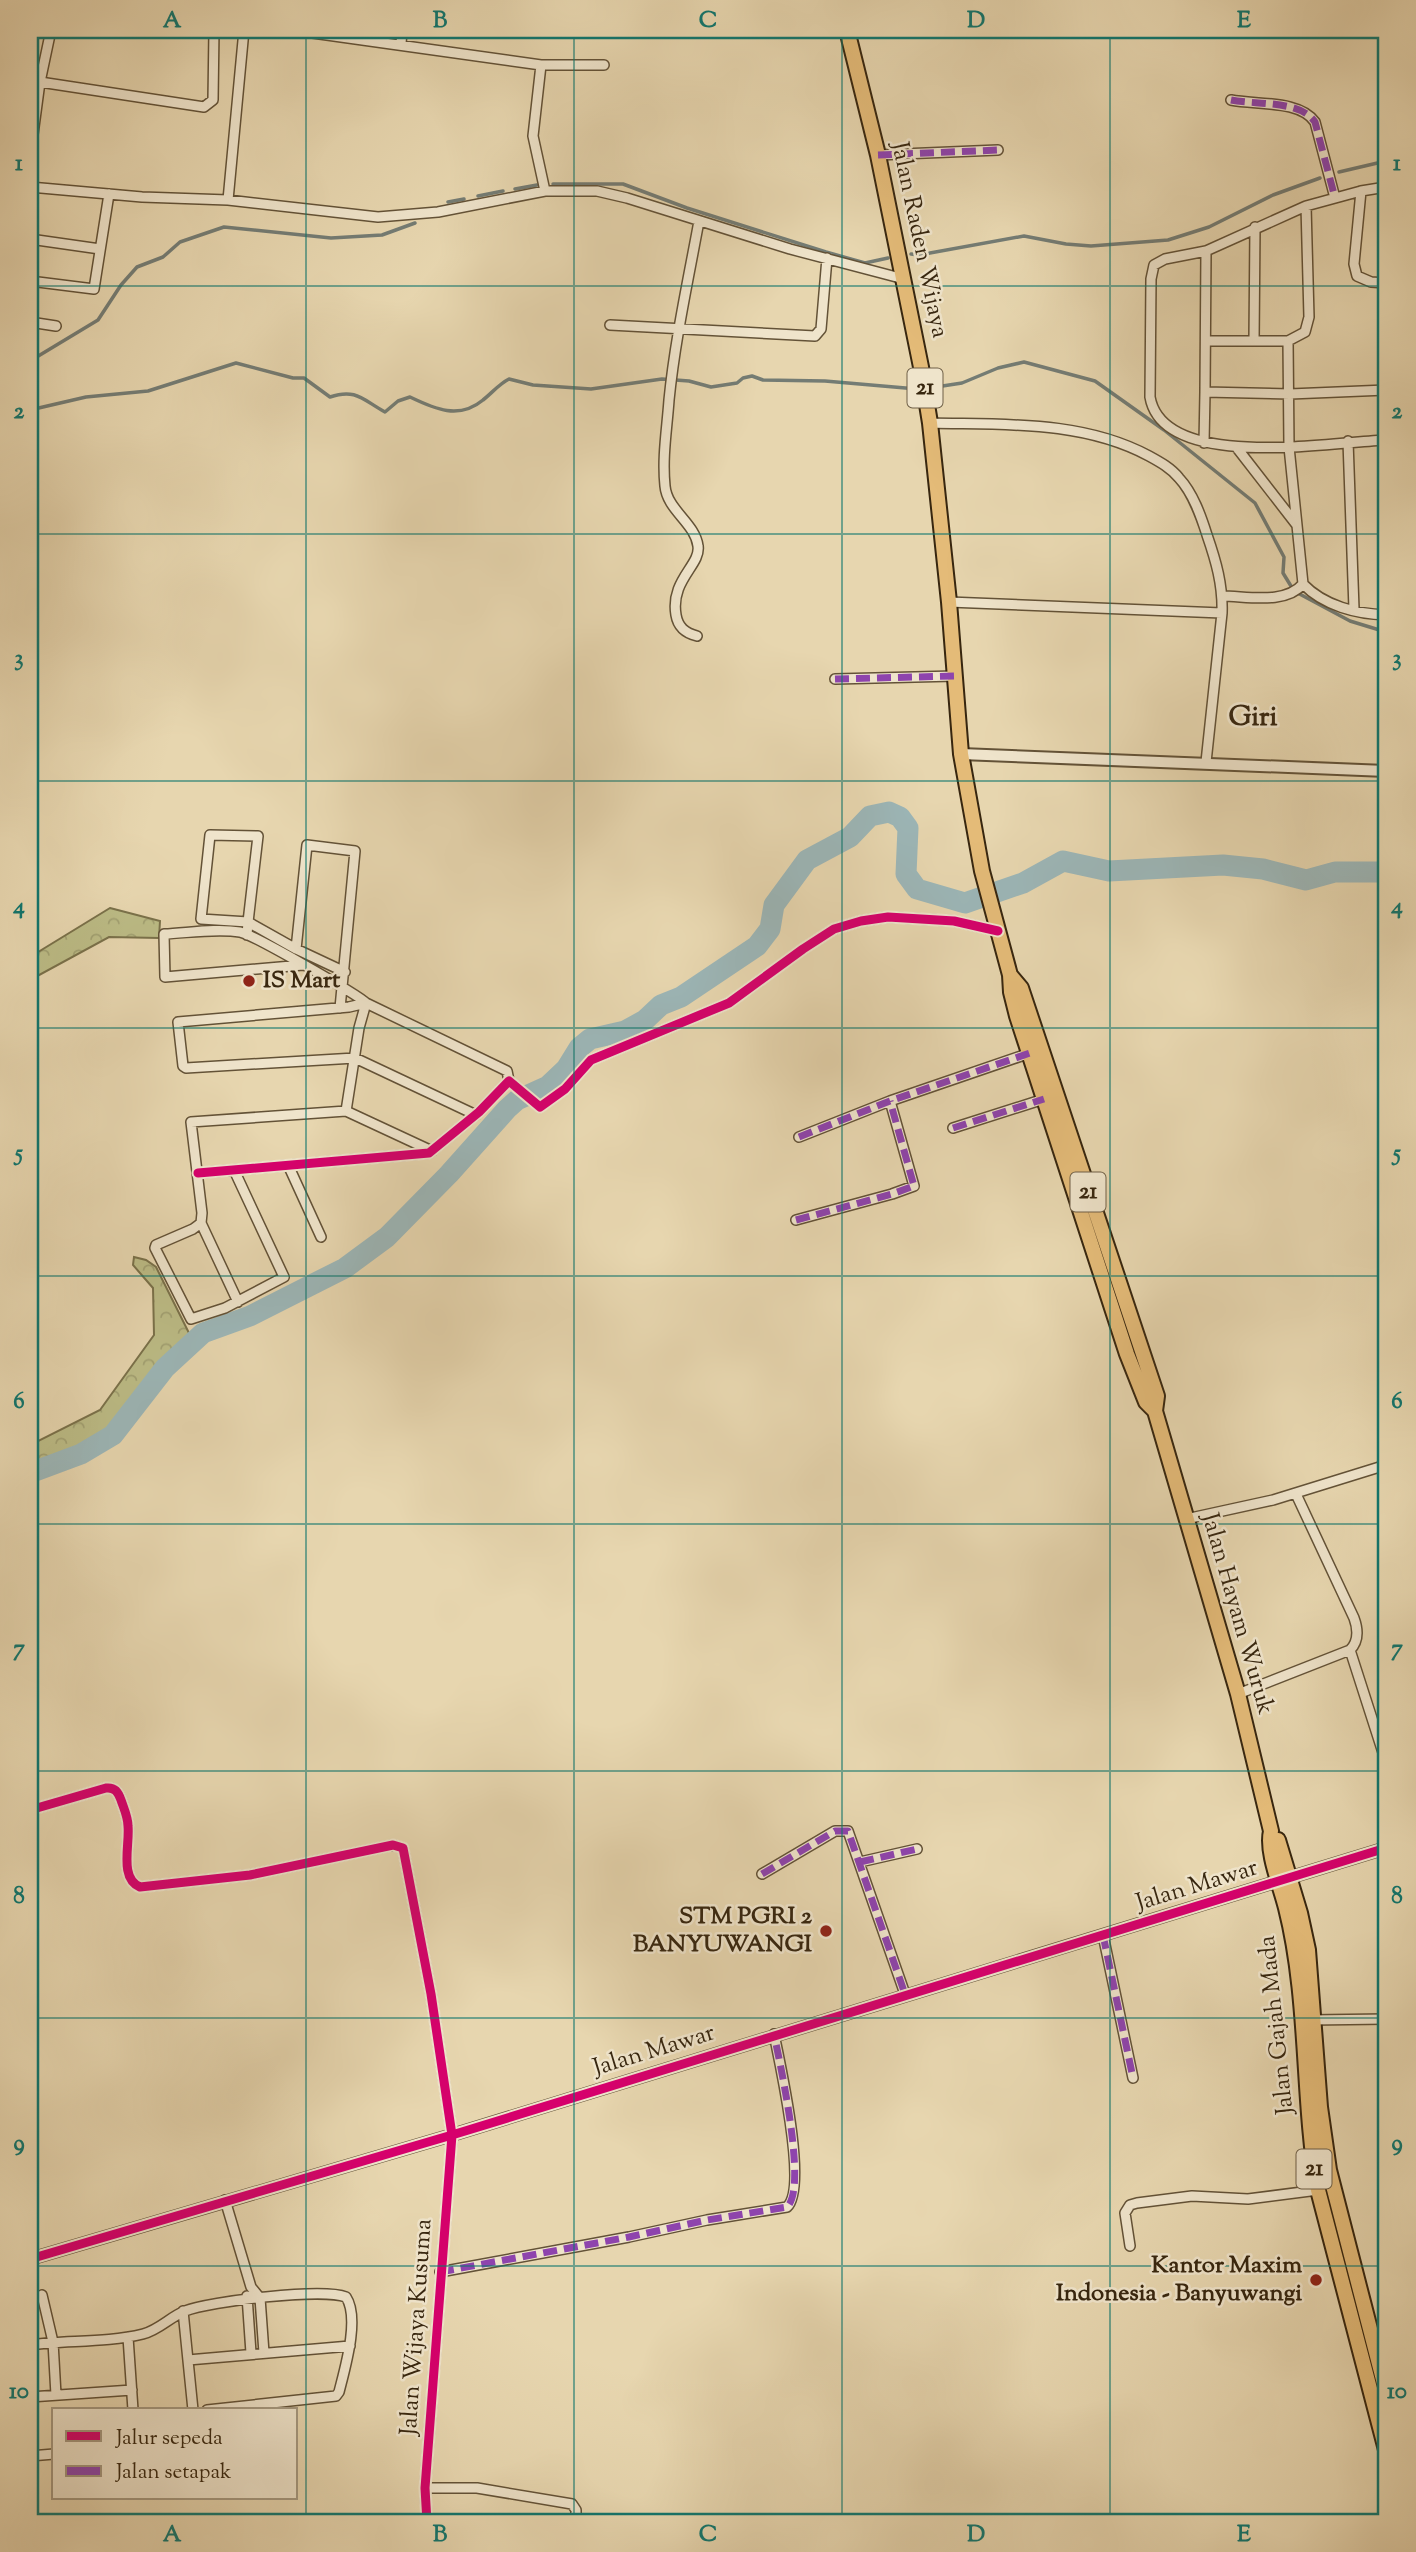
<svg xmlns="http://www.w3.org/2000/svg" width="1416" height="2552" viewBox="0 0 1416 2552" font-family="'Sorts Mill Goudy',serif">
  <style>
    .forest { fill: url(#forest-crowns); stroke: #7a714a; stroke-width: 2 }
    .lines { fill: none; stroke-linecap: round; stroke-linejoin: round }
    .stream { stroke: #747c74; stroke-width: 3.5 }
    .river { stroke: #9cb6b7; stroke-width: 21 }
    .minor-casing { stroke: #635237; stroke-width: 12 }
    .tertiary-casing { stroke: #635237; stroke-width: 14 }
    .trunk-casing { stroke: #37260f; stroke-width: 18 }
    .minor { stroke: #efe4cb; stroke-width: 9 }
    .tertiary { stroke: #efe4cb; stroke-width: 10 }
    .trunk { stroke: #e4bb78; stroke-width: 14 }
    .quiet { stroke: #8e44ad; stroke-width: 7; stroke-dasharray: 14 7; stroke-linecap: butt }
    .cycleway-casing { stroke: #efe4cb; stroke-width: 13 }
    .cycleway { stroke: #d6006c; stroke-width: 9 }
    .grid { fill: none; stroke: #0f766e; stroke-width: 2; stroke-opacity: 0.55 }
    .poi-dot { fill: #8f2418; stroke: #efe4cb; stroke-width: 2.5 }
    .labels { text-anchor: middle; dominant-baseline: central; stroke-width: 5; stroke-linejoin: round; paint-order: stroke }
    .shield { fill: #efe4cb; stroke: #6e5f47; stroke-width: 2 }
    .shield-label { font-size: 23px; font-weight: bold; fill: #37260f }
    .street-label { font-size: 24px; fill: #37260f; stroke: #efe4cb }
    .poi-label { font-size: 24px; font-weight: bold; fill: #37260f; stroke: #efe4cb; text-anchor: end }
    .quarter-label { font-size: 28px; font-weight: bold; fill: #37260f; stroke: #efe4cb }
    .neatline { fill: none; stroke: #0f766e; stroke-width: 2.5 }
    .grid-label { font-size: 23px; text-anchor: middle; font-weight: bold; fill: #0f766e }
  </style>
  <defs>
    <pattern id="forest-crowns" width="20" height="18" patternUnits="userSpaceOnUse" patternTransform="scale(1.75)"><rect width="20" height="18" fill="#bcbc86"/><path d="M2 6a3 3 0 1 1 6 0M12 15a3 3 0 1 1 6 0" fill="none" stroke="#a2a172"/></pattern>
  </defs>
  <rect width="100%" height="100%" fill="#e7d6af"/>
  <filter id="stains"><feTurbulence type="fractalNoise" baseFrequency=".00286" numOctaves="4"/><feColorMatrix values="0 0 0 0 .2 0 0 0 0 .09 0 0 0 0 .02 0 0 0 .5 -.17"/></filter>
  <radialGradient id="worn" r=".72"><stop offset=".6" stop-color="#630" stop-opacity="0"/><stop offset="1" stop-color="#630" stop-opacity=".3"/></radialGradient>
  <path class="forest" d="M 110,908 L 160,921 L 159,938 L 109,937 L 30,980 L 30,957 Z
    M 134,1257 L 146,1260 L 156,1267 L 193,1341 L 165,1368 L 113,1435 L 81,1454 L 30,1473 L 30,1445 L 100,1410 L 154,1335 L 153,1288 L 133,1265 Z"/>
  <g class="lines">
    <path class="stream" d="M 1339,172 L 1386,161
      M 553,184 L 623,184 L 687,208 L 826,252 L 865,263 L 888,258
      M 515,189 L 537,185
      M 478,196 L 503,191
      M 448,202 L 464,199
      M 911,254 L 919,255 L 1024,236 L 1066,244 L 1091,246 L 1168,240 L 1209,227 L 1273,195 L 1320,178
      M 30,361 L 98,320 L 121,285 L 137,267 L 163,257 L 180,242 L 224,227 L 331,238 L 382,235 L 415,223
      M 936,387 L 962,383 L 998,368 L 1024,362 L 1095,381 L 1164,430 L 1255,503 L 1284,557 L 1283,573 L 1294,591 L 1350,621 L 1386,632
      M 30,410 L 86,397 L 148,391 L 236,363 L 293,378 L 304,378 L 330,397 C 356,388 363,400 385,412 L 398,401 L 410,397 C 435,409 459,420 483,400 C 492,393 499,384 509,379 L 533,385 L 591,389 L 662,379 L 689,381 L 711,387 L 737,383 L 743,378 L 752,376 L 763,380 L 825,381 L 917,389"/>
    <path class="river" d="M 30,1473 L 81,1454 L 113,1435 L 165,1368 L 203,1333 L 250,1316 L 345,1268 L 387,1237 L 449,1174 L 507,1109 L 517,1100 L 548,1086 L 566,1069 L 579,1048 L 590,1039 L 625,1031 L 645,1020 L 661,1005 L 681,997 L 757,946 L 770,929 L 774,905 L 807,860 L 850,837 L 870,816 L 889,812 L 900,817 L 908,828 L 906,874 L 917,889 L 965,903 L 1023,883 L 1063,861 L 1109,871 L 1223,865 L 1263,869 L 1306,880 L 1335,872 L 1386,872"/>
    <g class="minor-casing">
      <path id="minor" d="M 291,30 L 541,65 L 604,65
        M 401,44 L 402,30
        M 541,65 L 533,136 L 545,191
        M 40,82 L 204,107 L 213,100 L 214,30
        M 1231,100 C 1257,105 1300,100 1315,122 L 1335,198
        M 878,155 L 998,150
        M 30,157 L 40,82 L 51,30
        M 30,187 L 142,197 L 228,200 L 378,217 L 438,212 L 545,191 L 597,191 L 627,198 L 790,249 L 904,279
        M 1386,187 L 1361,191 L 1354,264 L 1357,276 L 1371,282 L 1386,283
        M 1361,191 L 1306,206 L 1206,251 L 1165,259 L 1154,265 L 1151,279 L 1150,397 C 1163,472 1333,442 1386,440
        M 228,200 L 244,30
        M 30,239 L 100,249
        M 30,281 L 94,289 L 109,194
        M 30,322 L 56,326
        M 610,325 L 815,336 L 821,329 L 827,258
        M 1207,341 L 1288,341 L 1305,332 L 1309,317 L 1306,206
        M 1254,341 L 1255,227
        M 1205,392 L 1206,251
        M 930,423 C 1004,425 1082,420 1149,456 C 1160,462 1171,468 1179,478 C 1193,493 1201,516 1207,535 C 1216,561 1223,585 1222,613
        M 1348,441 L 1354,609
        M 1204,443 L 1205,392 L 1290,394 L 1386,390
        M 1237,448 L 1296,524
        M 1303,584 C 1324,606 1357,614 1386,615
        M 1222,596 C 1247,596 1285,605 1303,584 L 1289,447 L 1288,341
        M 949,602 L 1222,613 L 1206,762
        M 697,636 C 685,633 678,627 676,615 C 670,580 701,565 698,546 C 695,523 667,510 665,486 C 662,457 667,429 669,400 C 675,340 688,281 699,221
        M 835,679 L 955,676
        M 210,835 L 258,836 L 248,922 L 201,919 Z
        M 247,935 L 248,922 L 296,949 L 307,845 L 355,851 L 340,1008
        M 296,949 L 345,972
        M 303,965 L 165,977 L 164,934 C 188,933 216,928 240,932 C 252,934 357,994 366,1003
        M 366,1003 L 349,1007 L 178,1022 L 183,1066 L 186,1068 L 355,1058 L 476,1115
        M 346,1111 L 432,1151
        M 953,1128 L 1044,1099
        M 799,1137 L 890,1101 L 1030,1053
        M 289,1167 L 321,1237
        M 234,1170 L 284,1277 L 225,1308 L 191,1319 L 155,1248 L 156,1245 L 193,1229 L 201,1223 L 202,1213 L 191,1122 L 346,1111 L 359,1028 L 366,1003 L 507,1071 L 509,1081
        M 198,1173 L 429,1153 L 479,1112 L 509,1081 L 540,1107 L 565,1089 L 591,1060 L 729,1003 L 803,949 L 834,929 L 861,921 L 888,917 L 954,921 L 998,931
        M 796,1220 L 892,1194 L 914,1186 L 890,1101
        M 201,1223 L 238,1302
        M 1186,1519 L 1273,1500 L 1386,1465
        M 1350,1650 L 1386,1762
        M 1238,1694 L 1350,1650 C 1359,1641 1358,1629 1354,1618 L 1296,1494
        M 30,1810 L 106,1788 C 115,1787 118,1792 121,1800 C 124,1809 128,1817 128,1826 C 130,1845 119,1878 140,1887 L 250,1875 L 393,1845 L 403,1848 L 431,1994 L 452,2135 L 425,2488 L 427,2522
        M 860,1862 L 917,1849
        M 762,1874 L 835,1831 L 848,1831 L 905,1994
        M 1103,1935 L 1133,2078
        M 1311,2020 L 1386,2019
        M 225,2200 L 251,2287 L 260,2298 L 264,2353
        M 1130,2246 L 1125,2213 L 1130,2205 L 1137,2203 L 1192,2196 L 1248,2199 L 1318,2190
        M 440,2272 L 629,2237 L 707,2220 L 787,2207 C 808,2188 780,2064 774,2034
        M 42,2295 L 53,2342 L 56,2395
        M 247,2296 L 251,2353
        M 183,2311 L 193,2410
        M 128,2337 L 133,2410
        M 30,2345 C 67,2340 106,2343 143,2334 C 159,2330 170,2317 185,2311 C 210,2301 323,2288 346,2297 C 360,2318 345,2368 339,2392 L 336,2396 L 207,2410
        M 188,2360 L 350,2346
        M 30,2397 L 132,2390
        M 30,2456 L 54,2454
        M 425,2488 L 477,2488 L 572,2504 L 576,2510 L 576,2522"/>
    </g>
    <g class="tertiary-casing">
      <path id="tertiary" d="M 961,754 L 1386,771
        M 30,2259 L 452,2135 L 1386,1848"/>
    </g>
    <g class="trunk-casing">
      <path id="trunk" d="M 847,30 L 878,155 L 921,367 L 930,423 L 949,602 L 961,754 L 982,871 L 1010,975 L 1011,992 L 1017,1016 L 1127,1354 L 1146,1402 L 1155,1411
        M 1010,975 L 1021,988 L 1157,1396 L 1155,1411 L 1238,1694 L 1271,1831 C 1266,1852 1281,1887 1286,1908 C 1309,1999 1302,2098 1318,2190 L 1386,2450
        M 1278,1840 L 1300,1913 L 1308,1950 L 1320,2107 L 1329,2170 L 1386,2391"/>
    </g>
    <use href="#minor" class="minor"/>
    <use href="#tertiary" class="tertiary"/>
    <use href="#trunk" class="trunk"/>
    <path class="quiet" d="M 1231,100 C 1257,105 1300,100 1315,122 L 1335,198
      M 878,155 L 998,150
      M 835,679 L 955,676
      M 953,1128 L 1044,1099
      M 799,1137 L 890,1101 L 1030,1053
      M 796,1220 L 892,1194 L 914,1186 L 890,1101
      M 860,1862 L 917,1849
      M 762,1874 L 835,1831 L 848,1831 L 905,1994
      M 1103,1935 L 1133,2078
      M 440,2272 L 629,2237 L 707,2220 L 787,2207 C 808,2188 780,2064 774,2034"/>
    <g class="cycleway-casing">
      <path id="cycleway" d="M 198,1173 L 429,1153 L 479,1112 L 509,1081 L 540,1107 L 565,1089 L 591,1060 L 729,1003 L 803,949 L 834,929 L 861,921 L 888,917 L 954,921 L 998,931
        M 30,1810 L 106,1788 C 115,1787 118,1792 121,1800 C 124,1809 128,1817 128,1826 C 130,1845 119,1878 140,1887 L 250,1875 L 393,1845 L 403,1848 L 431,1994 L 452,2135 L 425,2488 L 427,2522
        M 30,2259 L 452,2135 L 1386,1848"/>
    </g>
    <use href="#cycleway" class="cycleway"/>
  </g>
  <path class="grid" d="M 306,30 L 306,2522M 574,30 L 574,2522M 842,30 L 842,2522M 1110,30 L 1110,2522M 30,286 L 1386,286M 30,534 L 1386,534M 30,781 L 1386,781M 30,1028 L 1386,1028M 30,1276 L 1386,1276M 30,1524 L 1386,1524M 30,1771 L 1386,1771M 30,2018 L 1386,2018M 30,2266 L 1386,2266"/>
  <g class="poi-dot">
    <circle cx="249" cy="981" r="7"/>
    <circle cx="826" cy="1931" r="7"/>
    <circle cx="1316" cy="2280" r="7"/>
  </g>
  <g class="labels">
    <g class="shield">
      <rect x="907.5" y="368.5" width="35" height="39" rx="5"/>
      <rect x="1070.5" y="1172.5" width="35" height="39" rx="5"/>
      <rect x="1296.5" y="2149.5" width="35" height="39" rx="5"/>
    </g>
    <g class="shield-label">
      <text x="925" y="388">21</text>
      <text x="1088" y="1192">21</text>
      <text x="1314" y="2169">21</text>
    </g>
    <g class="street-label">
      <text transform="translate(919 240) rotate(78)">Jalan Raden Wijaya</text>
      <text transform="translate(1237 1614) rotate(74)">Jalan Hayam Wuruk</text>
      <text transform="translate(1197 1886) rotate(-17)">Jalan Mawar</text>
      <text transform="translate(1277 2025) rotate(-96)">Jalan Gajah Mada</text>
      <text transform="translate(654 2051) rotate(-17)">Jalan Mawar</text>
      <text transform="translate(417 2327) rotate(-86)">Jalan Wijaya Kusuma</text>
    </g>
    <g class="poi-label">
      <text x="263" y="981" text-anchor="start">IS Mart</text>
      <text x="812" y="1917">STM PGRI 2<tspan x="812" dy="28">BANYUWANGI</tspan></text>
      <text x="1302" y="2266">Kantor Maxim<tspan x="1302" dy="28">Indonesia - Banyuwangi</tspan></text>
    </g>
    <g class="quarter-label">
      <text x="1253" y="718">Giri</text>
    </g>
  </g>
  <rect width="1416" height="2552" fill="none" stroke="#e7d6af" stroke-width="77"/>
  <rect x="52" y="2408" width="245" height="91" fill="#efe4cb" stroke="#a59880" stroke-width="2"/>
  <rect x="66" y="2431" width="35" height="10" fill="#d6006c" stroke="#a59880" stroke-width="2"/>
  <text x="116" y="2444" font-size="21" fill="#37260f">Jalur sepeda</text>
  <rect x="66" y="2466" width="35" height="10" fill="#8e44ad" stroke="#a59880" stroke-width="2"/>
  <text x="116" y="2478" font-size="21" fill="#37260f">Jalan setapak</text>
  <rect x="38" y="38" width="1340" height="2476" class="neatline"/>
  <g class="grid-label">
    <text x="172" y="27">A</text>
    <text x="440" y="27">B</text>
    <text x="708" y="27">C</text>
    <text x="976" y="27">D</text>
    <text x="1244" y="27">E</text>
    <text x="19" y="170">1</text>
    <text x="1397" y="170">1</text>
    <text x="19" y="418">2</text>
    <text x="1397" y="418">2</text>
    <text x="19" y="665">3</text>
    <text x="1397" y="665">3</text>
    <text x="19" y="913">4</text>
    <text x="1397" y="913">4</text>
    <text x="19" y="1160">5</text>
    <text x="1397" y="1160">5</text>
    <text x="19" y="1408">6</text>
    <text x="1397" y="1408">6</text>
    <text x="19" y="1655">7</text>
    <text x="1397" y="1655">7</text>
    <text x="19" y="1903">8</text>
    <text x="1397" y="1903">8</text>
    <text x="19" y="2150">9</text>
    <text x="1397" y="2150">9</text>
    <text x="19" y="2398">10</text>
    <text x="1397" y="2398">10</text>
    <text x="172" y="2541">A</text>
    <text x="440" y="2541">B</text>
    <text x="708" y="2541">C</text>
    <text x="976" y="2541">D</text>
    <text x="1244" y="2541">E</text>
  </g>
  <rect width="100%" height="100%" filter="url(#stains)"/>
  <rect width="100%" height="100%" fill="url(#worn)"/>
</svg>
